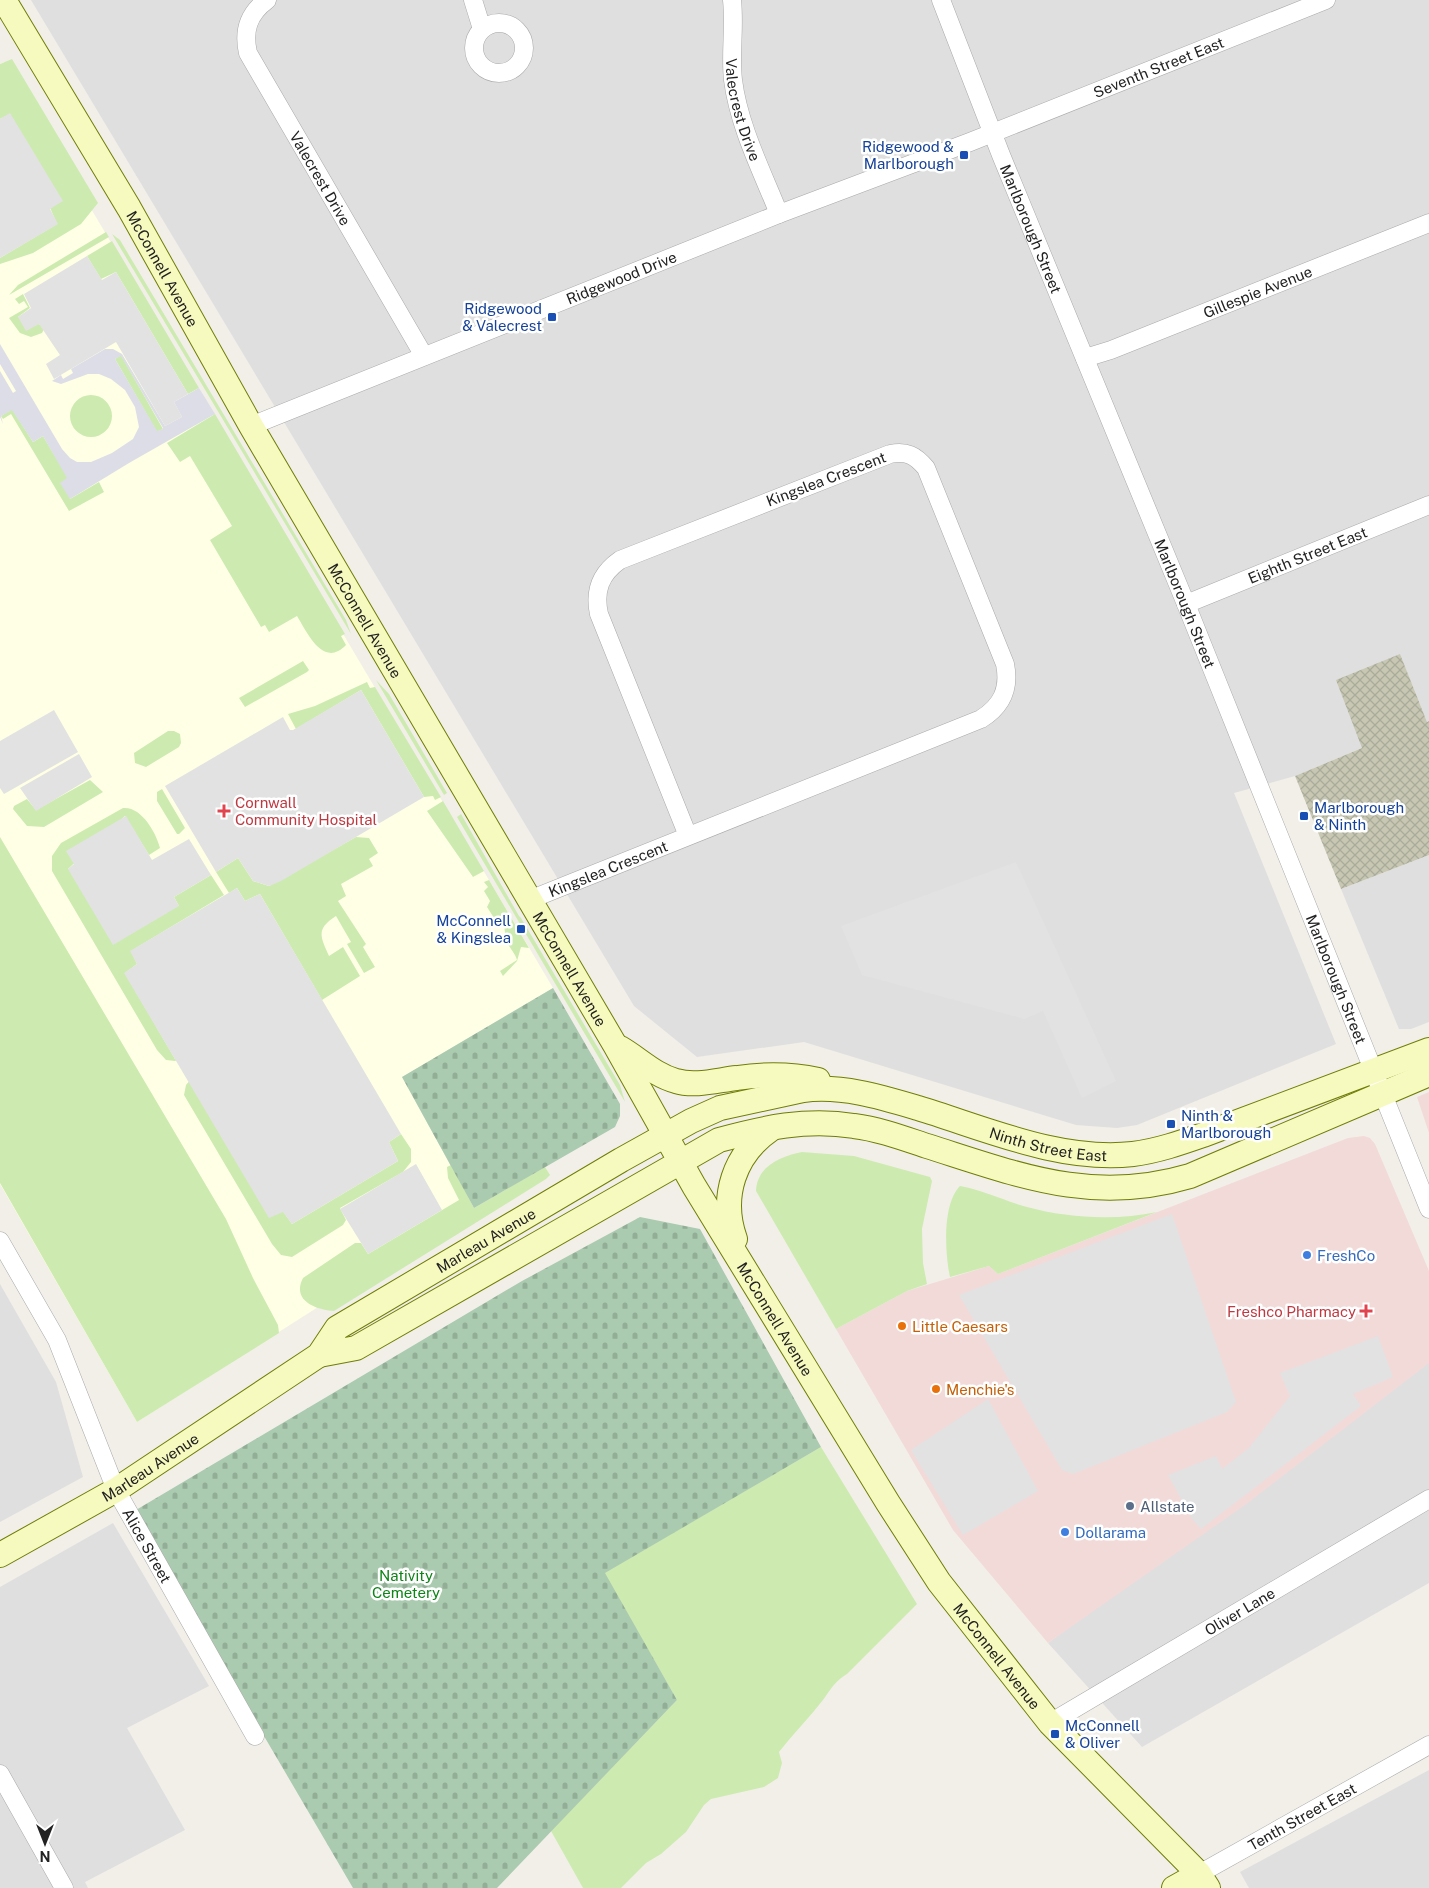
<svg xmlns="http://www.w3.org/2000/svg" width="1429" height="1888" viewBox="0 0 1429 1888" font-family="'Public Sans',sans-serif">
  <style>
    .residential { fill: #e0dfdf }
    .commercial { fill: #f2dad9 }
    .education { fill: #ffffe5 }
    .construction { fill: url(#construction-cross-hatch) }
    .grass { fill: #cdebb0 }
    .cemetery { fill: url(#cemetery-stones) }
    .parking { fill: #e2e2e2 }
    .plaza { fill: #dddde8; fill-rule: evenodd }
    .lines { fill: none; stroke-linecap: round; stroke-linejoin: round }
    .street-casing { stroke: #a9a9a9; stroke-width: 19 }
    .secondary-casing { stroke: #707d05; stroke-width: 26 }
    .street { stroke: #fff; stroke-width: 18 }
    .secondary { stroke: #f7fabf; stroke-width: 24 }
    .transit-dot { fill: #1a4fb4; stroke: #fff; stroke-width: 2 }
    .health-dot { fill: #e0444e; stroke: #fff; stroke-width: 2 }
    .shop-dot { fill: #3f7fe0; stroke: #fff; stroke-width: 2 }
    .food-dot { fill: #e8710a; stroke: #fff; stroke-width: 2 }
    .service-dot { fill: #5c6f8a; stroke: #fff; stroke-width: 2 }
    .labels { text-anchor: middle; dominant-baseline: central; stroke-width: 5; stroke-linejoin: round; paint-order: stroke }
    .street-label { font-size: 15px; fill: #222; stroke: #fff }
    .transit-label { font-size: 15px; fill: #164399; stroke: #fff; text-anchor: end }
    .health-label { font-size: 15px; fill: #be3a42; stroke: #fff; text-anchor: start }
    .shop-label { font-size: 15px; fill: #366cbe; stroke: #fff; text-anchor: start }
    .food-label { font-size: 15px; fill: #c56008; stroke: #fff; text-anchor: start }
    .service-label { font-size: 15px; fill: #4e5e75; stroke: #fff; text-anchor: start }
    .park-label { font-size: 15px; fill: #0c8416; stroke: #fff }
  </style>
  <defs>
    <pattern id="construction-cross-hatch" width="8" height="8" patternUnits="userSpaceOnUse" patternTransform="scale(1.25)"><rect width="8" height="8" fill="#c7c7b4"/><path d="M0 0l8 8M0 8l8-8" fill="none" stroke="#abab9a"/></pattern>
    <pattern id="cemetery-stones" width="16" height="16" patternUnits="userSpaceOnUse" patternTransform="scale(1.25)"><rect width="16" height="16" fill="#aacbaf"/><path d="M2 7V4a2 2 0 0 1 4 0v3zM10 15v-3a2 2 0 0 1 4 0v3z" fill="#92ae96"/></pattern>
  </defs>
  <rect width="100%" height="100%" fill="#f2efe9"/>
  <path class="residential" d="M 31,0 L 1429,0 L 1429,721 L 1427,722 L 1400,655 L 1362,748 L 1295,776 L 1234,793 L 1336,1044 L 1137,1125 L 1117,1128 L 1076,1125 L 804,1042 L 697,1057 L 634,1006 Z
    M 1429,855 L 1429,1022 L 1411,1029 L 1399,1029 L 1341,889 Z
    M 0,1284 L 56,1382 L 83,1477 L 0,1522 Z
    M 1429,1362 L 1429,1583 L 1142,1747 L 1048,1643 Z
    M 113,1523 L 209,1686 L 127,1728 L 185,1830 L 85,1882 L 88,1888 L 0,1888 L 0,1587 Z
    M 1429,1770 L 1429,1888 L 1249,1888 L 1240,1872 Z"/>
  <path class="commercial" d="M 1429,1092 L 1429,1133 L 1417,1097 Z
    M 1364,1136 L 1370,1138 L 1375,1144 L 1429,1271 L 1429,1363 L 1245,1505 L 1048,1643 L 953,1530 L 836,1329 L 907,1291 L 989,1266 L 998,1274 L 1348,1138 Z"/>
  <path class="education" d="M 4,62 L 553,988 L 402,1077 L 474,1208 L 137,1422 L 0,1184 L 0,64 Z"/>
  <path class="construction" d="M 1400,654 L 1427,722 L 1429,721 L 1429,855 L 1341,889 L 1295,776 L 1362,748 L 1336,680 Z"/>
  <path class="grass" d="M 12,59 L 98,203 L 81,224 L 33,253 L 0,264 L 0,258 L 57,224 L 10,114 L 0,119 L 0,64 Z
    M 106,232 L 109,237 L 9,295 L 18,285 Z
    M 112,234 L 120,240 L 346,620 L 351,634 Z
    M 112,241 L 199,388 L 188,394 L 116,272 L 101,279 L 87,256 Z
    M 23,294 L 30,308 L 18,317 L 41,325 L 44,329 L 42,333 L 31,337 L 20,333 L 9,318 L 28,307 L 24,301 L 19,304 L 15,299 Z
    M 121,355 L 163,429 L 157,432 L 115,359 Z
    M70 416a21 21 0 1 1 42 0a21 21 0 1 1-42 0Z
    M 12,409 L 33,442 L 43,436 L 68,478 L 70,499 L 99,482 L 104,492 L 69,511 L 11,414 L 3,419 L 1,416 Z
    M 215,414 L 345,634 L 341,636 L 346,645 C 323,669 307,632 297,616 L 269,632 L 265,625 L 261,627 L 210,540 L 232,526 L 190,456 L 180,462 L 167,443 Z
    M 303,661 L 309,670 L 307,672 L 245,707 L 239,698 Z
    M 376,680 L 389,694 L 447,793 L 444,795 Z
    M 367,682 L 370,688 L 375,687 L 441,797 L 435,800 L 433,796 L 424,797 L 361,690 L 296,729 L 288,714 L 315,706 Z
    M 168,731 L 174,731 L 180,734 L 181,743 L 179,747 L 146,767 L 135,763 L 134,753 Z
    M 90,780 L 103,792 L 44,827 L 27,826 L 13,809 L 14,806 L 27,799 L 36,810 Z
    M 162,789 L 185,828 L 179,834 L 177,834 L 157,801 L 157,792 Z
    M 443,801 L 484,871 L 473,877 L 427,811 Z
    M 123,808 C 141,806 156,832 160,848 L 149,855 L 125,816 L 68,869 L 179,906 L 174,897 L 211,875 L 224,895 L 131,951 L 137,964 L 125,973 L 175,1059 L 181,1058 L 175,1061 L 166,1060 L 157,1050 L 52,871 L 52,856 L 61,843 Z
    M 461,814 L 519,916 L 521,918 L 620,1085 L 625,1102 L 457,817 Z
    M 0,837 L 226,1219 L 253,1278 L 278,1325 L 279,1333 L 137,1422 L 0,1183 Z
    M 356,837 L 369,838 L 378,853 L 369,859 L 373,866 L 341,884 L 346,896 L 338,901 L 366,944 L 363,947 L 375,967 L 364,973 L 347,944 L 351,942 L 336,916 C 316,929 320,936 329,956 L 343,947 L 360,976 L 322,1000 L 260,894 L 245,901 L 237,888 L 229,893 L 216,872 L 238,858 L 253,881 L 269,886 Z
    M 489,880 L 529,948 L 521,947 L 517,961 L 503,976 L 500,971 L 517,960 C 515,953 510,949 507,942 C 503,933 508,919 494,918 L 487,907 L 490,901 L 484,891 L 488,887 L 484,882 Z
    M 191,1079 L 292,1224 L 398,1161 L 389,1142 L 401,1134 L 411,1149 L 411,1162 L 403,1172 L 340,1208 L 346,1220 L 343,1225 L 292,1257 L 281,1255 L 272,1244 L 184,1095 L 186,1085 Z
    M 802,1152 L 854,1156 L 930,1177 L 932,1181 L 922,1229 L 923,1263 L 927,1284 L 907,1291 L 836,1329 L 756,1191 C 757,1166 781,1156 802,1152 Z
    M 451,1165 L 474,1208 L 545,1167 L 550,1175 L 546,1179 L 334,1311 C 317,1310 291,1301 303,1278 L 355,1243 L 361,1243 L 368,1254 L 459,1200 L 448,1178 L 447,1167 Z
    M 960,1186 C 983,1190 1005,1201 1027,1207 C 1068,1218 1115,1221 1157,1212 L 998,1274 L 989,1266 L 950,1277 C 945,1254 942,1204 960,1186 Z
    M 821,1447 L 917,1604 L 847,1674 C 835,1681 831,1689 823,1700 C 809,1718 793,1734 779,1752 L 782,1763 L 778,1778 L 764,1787 L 711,1799 L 704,1805 L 686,1832 L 661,1854 L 646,1863 L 621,1888 L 583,1888 L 551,1831 L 677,1700 L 604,1573 Z"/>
  <path class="cemetery" d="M 553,988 L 620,1104 L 620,1116 L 615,1127 L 474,1208 L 402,1077 Z
    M 640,1217 L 700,1229 L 821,1447 L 605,1573 L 677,1700 L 497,1888 L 353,1888 L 247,1707 L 136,1510 L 522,1281 Z"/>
  <path class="parking" d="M 10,113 L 63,201 L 50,209 L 58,224 L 0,258 L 0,119 Z
    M 87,256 L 102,280 L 116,272 L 188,394 L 174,402 L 182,417 L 165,426 L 116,342 L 54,379 L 46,364 L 60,355 L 39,324 L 26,331 L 18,317 L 31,308 L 24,294 Z
    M 361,690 L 424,797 L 281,881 L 269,886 L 253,881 L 238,858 L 216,872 L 165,786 L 283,717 L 290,730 L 293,730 Z
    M 54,710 L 78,752 L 4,794 L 0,788 L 0,741 Z
    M 79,754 L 92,777 L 36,811 L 20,788 Z
    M 126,816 L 152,860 L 189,839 L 211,875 L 174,897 L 179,906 L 113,945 L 68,869 L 74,864 L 66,851 Z
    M 1016,862 L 1116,1081 L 1082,1098 L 1043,1011 L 1024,1019 L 862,975 L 841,926 Z
    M 237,888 L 245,901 L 260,894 L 401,1134 L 389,1142 L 398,1161 L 292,1224 L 283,1212 L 269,1218 L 124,973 L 137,964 L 130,951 Z
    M 416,1164 L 442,1210 L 368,1254 L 340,1209 Z
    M 1172,1214 L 1236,1402 L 1227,1412 L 1073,1474 L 1062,1470 L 959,1295 Z
    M 1378,1336 L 1393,1377 L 1353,1394 L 1361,1406 L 1201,1529 L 1192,1519 L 1168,1475 L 1216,1456 L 1222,1469 L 1249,1448 L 1290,1396 L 1280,1373 Z
    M 988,1399 L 1038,1491 L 963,1535 L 911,1450 Z"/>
  <path class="plaza" d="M 0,344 L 62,449 L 70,458 L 77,462 L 91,462 L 112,453 L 133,439 L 139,427 L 135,407 L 125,390 L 111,379 L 99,374 L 88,374 L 61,384 L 52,381 L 61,375 L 63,379 L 73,373 L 71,369 L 105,349 L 113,349 L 122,354 L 165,426 L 182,417 L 174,402 L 199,388 L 215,414 L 129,463 L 70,499 L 60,483 L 67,478 L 43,436 L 33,442 L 12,410 L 1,416 L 3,424 L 0,417 L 0,371 L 13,393 L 16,391 L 0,364 ZM 121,356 L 163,428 L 163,429 L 157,431 L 115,359 Z"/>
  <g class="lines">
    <g class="street-casing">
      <g id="street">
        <path id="s1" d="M 267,0 C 248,14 243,31 248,53 L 424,356"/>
        <path d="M 473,0 L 482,29"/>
        <path id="s2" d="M 732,0 C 735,27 730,54 733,80 C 739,127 762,171 779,214"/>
        <path id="s3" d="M 941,0 L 1001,155 L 1186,604 L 1429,1209"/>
        <circle cx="499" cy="48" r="25"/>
        <path id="s4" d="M 1085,358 L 1111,350 L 1429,223"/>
        <path id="s5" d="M 251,426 L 779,214 L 970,142 L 1326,0"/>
        <path id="s6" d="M 1186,604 L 1429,505"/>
        <path id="s7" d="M 529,900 L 981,719 C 1002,706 1010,689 1005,664 L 926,468 C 915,455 907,451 890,454 L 620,560 C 600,574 594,591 599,614 L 688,836"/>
        <path id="s8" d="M 0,1241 L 57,1340 L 116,1490 L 255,1736"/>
        <path id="s9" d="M 1050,1723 L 1429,1499"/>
        <path d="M 0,1774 L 64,1888"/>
        <path id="s10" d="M 1199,1874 L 1429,1745"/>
      </g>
    </g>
    <g class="secondary-casing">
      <g id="secondary">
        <path id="s11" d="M 4,0 L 129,208 L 251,426 L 615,1045 L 694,1186 L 888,1503 L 939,1582 L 1050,1723 L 1199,1874 L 1208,1888"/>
        <path d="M 620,1048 C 639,1059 654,1075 676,1081 C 695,1087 718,1080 737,1078 C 764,1074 791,1074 818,1080"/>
        <path d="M 735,1239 C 720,1197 734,1154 771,1129"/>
        <path d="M 319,1355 L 356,1348 L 719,1140 C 763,1128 807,1118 854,1126 C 879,1129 903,1138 927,1146 C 1019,1175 1092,1205 1190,1176 L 1429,1074"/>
        <path id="s12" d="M 0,1555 L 116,1490 L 319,1355 L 337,1328 L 621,1160 L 691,1121 L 720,1108 L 803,1090 C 842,1085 881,1097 918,1108 C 987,1129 1060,1162 1133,1154 C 1157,1151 1180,1143 1203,1135 L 1429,1050"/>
        <path d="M 1174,1888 L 1199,1874"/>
      </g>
    </g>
    <use href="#street" class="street"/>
    <use href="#secondary" class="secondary"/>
  </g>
  <g class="transit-dot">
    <rect x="959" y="150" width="10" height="10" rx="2.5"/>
    <rect x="547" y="312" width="10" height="10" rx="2.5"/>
    <rect x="1299" y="811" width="10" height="10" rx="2.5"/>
    <rect x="516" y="924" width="10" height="10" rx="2.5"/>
    <rect x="1166" y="1119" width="10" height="10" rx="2.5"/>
    <rect x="1050" y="1729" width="10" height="10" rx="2.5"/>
  </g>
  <g class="health-dot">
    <path d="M221.5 803.5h5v5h5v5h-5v5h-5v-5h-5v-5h5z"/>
    <path d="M1363.5 1303.5h5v5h5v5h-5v5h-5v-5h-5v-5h5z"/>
  </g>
  <g class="shop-dot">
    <circle cx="1307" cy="1255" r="5"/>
    <circle cx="1065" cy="1532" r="5"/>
  </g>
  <g class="food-dot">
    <circle cx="902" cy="1326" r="5"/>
    <circle cx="936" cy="1389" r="5"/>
  </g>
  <circle class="service-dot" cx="1130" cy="1506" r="5"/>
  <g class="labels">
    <g class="street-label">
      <text stroke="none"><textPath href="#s5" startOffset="976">Seventh Street East</textPath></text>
      <text stroke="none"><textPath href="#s2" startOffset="111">Valecrest Drive</textPath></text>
      <text stroke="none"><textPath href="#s1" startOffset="205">Valecrest Drive</textPath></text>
      <text stroke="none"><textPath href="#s3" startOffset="246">Marlborough Street</textPath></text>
      <text stroke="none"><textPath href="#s11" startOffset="312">McConnell Avenue</textPath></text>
      <text stroke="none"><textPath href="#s5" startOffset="399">Ridgewood Drive</textPath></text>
      <text stroke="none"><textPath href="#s4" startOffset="185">Gillespie Avenue</textPath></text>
      <text transform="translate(826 479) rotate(-21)">Kingslea Crescent</text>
      <text stroke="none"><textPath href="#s6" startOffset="131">Eighth Street East</textPath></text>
      <text stroke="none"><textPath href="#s3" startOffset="651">Marlborough Street</textPath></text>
      <text stroke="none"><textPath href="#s11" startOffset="718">McConnell Avenue</textPath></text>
      <text stroke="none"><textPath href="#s7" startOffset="85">Kingslea Crescent</textPath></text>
      <text stroke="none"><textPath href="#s11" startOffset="1122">McConnell Avenue</textPath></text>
      <text stroke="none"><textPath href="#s3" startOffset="1056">Marlborough Street</textPath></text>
      <text stroke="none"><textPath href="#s12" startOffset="1189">Ninth Street East</textPath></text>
      <text stroke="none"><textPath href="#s12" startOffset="582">Marleau Avenue</textPath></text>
      <text stroke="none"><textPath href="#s11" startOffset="1528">McConnell Avenue</textPath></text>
      <text stroke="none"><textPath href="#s12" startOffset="174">Marleau Avenue</textPath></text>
      <text stroke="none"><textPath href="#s8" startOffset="339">Alice Street</textPath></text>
      <text stroke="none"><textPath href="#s9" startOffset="220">Oliver Lane</textPath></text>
      <text stroke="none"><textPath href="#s11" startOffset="1932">McConnell Avenue</textPath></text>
      <text stroke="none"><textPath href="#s10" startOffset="118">Tenth Street East</textPath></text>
    </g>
    <g class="transit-label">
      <text x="954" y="146">Ridgewood &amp;<tspan x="954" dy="17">Marlborough</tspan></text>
      <text x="542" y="308">Ridgewood<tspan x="542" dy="17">&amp; Valecrest</tspan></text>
      <text x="1314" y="807" text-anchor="start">Marlborough<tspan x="1314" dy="17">&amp; Ninth</tspan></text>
      <text x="511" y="920">McConnell<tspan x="511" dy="17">&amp; Kingslea</tspan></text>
      <text x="1181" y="1115" text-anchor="start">Ninth &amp;<tspan x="1181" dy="17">Marlborough</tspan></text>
      <text x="1065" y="1725" text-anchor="start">McConnell<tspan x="1065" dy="17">&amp; Oliver</tspan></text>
    </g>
    <g class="health-label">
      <text x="235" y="802">Cornwall<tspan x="235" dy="17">Community Hospital</tspan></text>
      <text x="1356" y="1311" text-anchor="end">Freshco Pharmacy</text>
    </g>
    <g class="shop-label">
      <text x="1317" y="1255">FreshCo</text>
      <text x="1075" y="1532">Dollarama</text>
    </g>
    <g class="food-label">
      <text x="912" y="1326">Little Caesars</text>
      <text x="946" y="1389">Menchie's</text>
    </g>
    <g class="service-label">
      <text x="1140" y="1506">Allstate</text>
    </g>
    <g class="park-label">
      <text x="406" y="1575">Nativity<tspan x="406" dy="17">Cemetery</tspan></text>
    </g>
  </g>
  <g transform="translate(45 1843) rotate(180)" stroke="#ffffff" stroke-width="4" paint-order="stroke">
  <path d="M0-4L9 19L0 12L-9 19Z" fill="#222222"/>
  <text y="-8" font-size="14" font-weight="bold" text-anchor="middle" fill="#222222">N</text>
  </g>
</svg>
